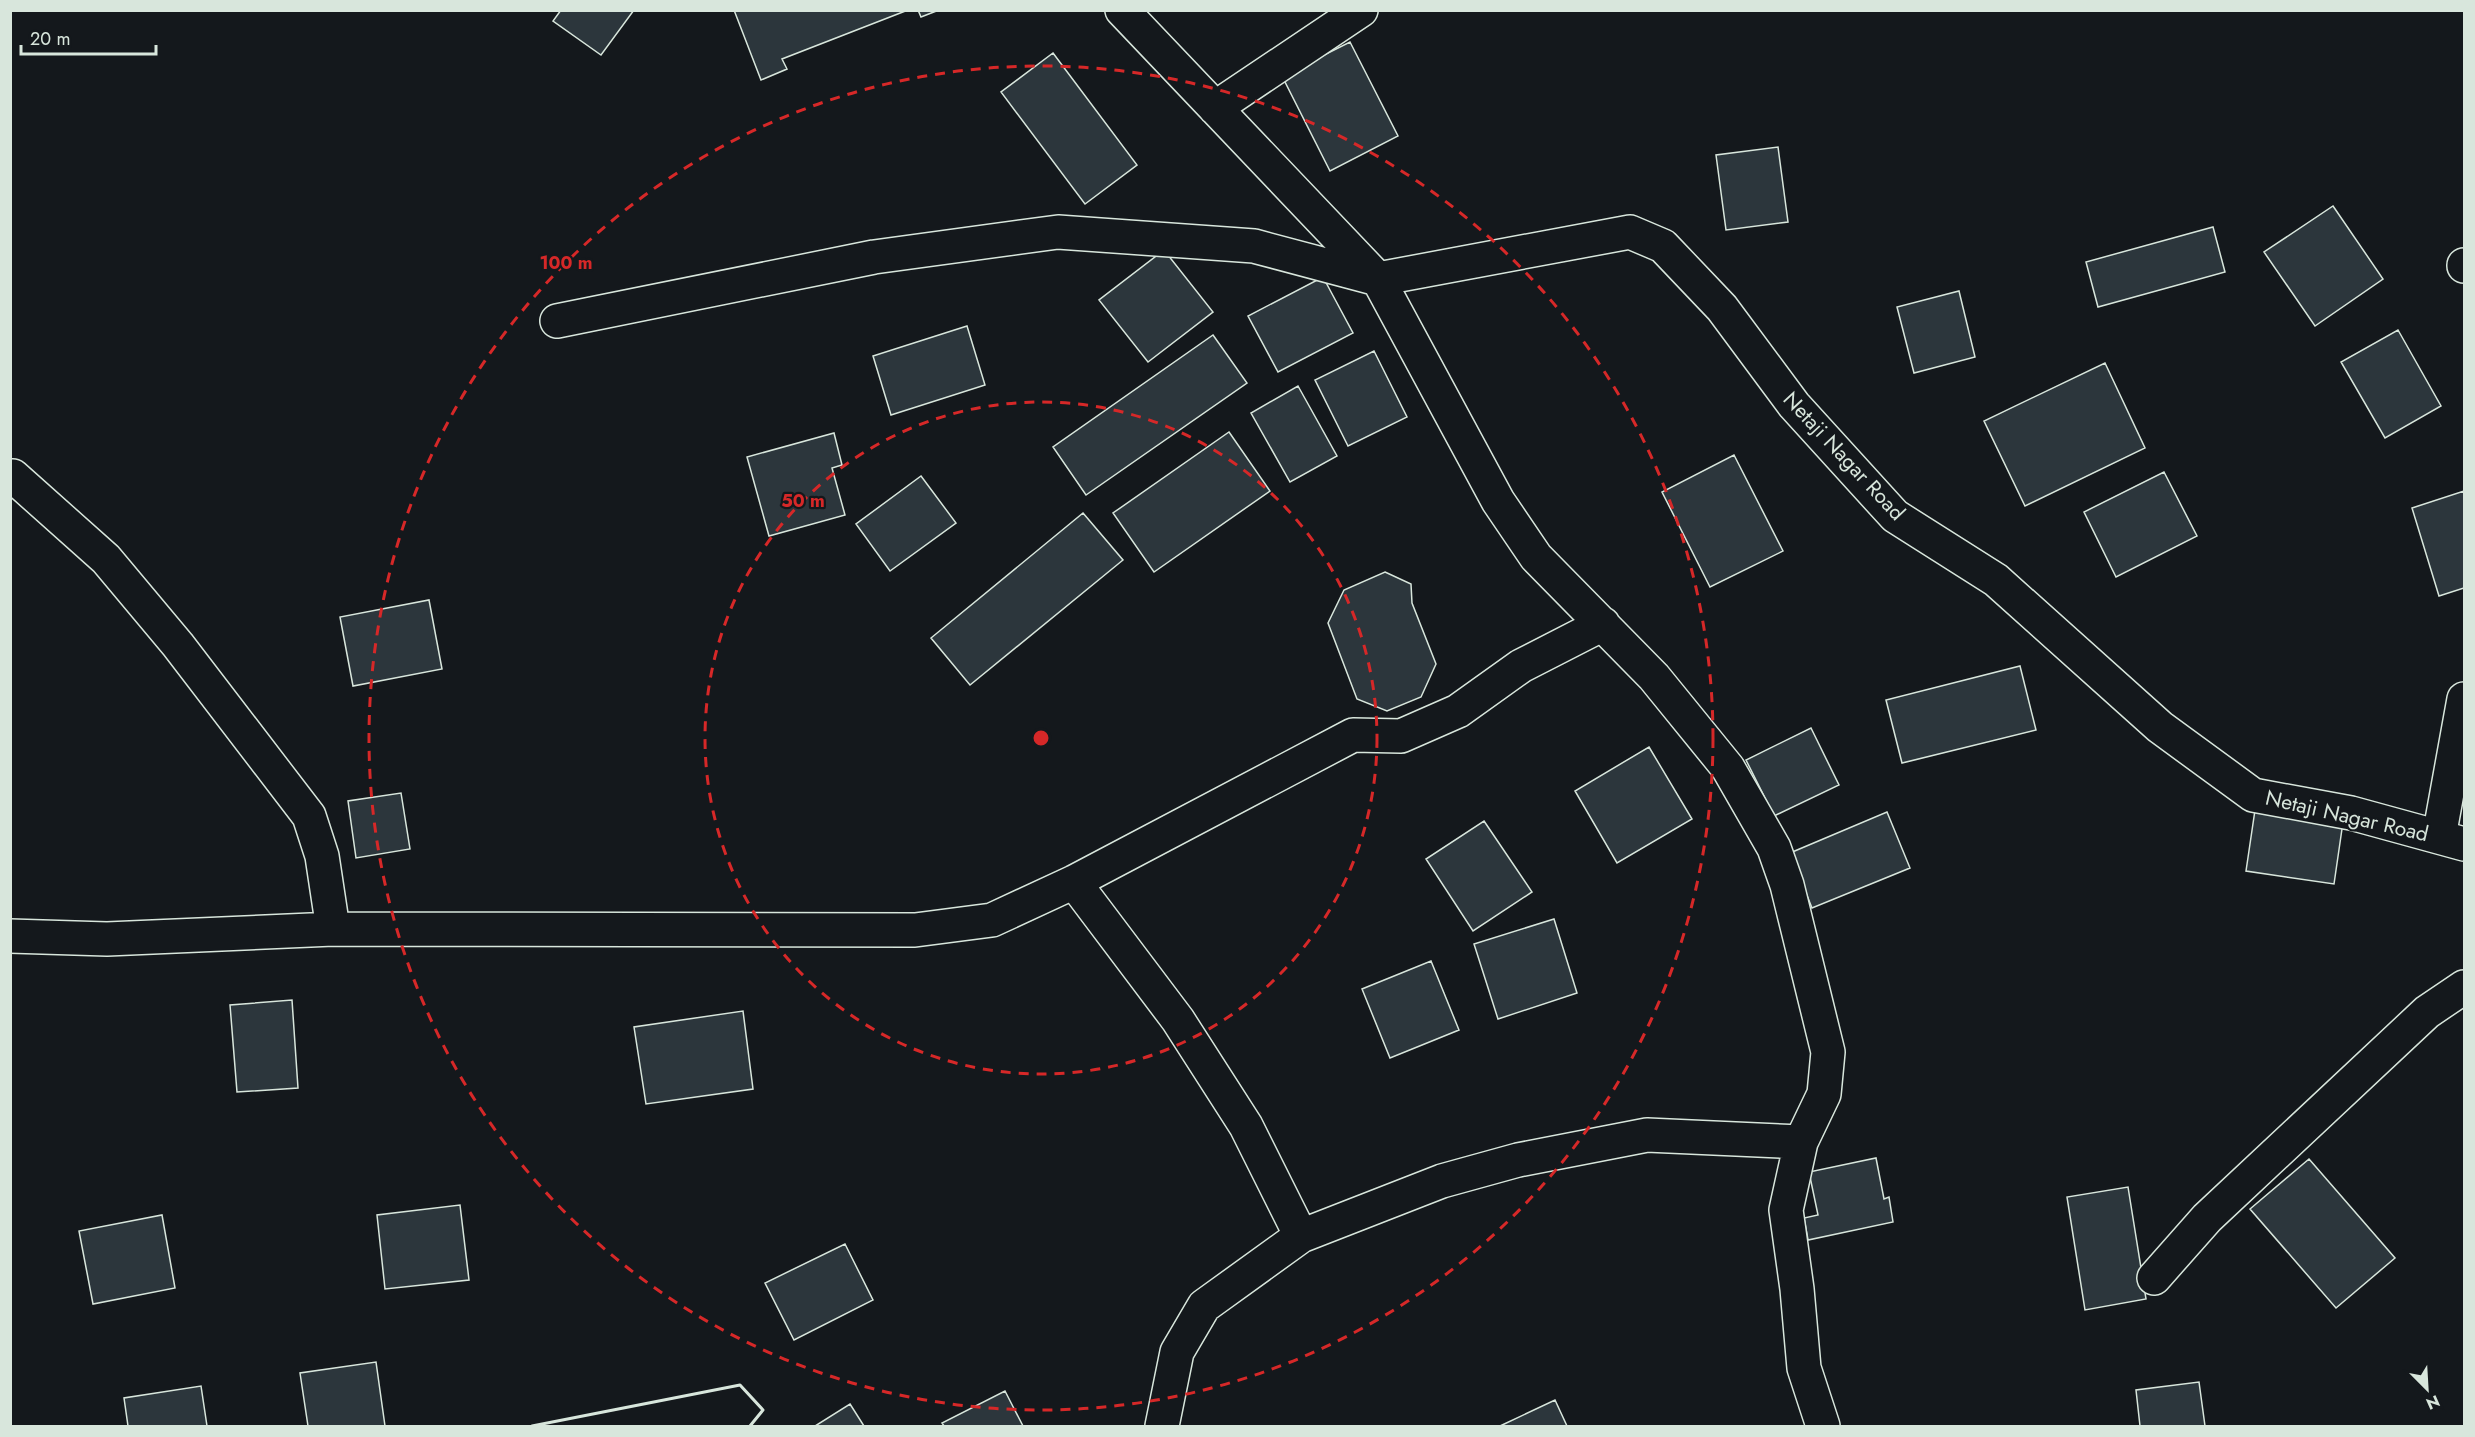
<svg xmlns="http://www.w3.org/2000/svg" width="2475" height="1437" viewBox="0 0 2475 1437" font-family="Jost,sans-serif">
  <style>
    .building { fill: #2c363c; stroke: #d8e6dc; stroke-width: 1.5 }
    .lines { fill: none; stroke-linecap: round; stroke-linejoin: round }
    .minor-casing { stroke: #d8e6dc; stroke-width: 36 }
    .minor { stroke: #14181c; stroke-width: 33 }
    .wall { stroke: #d8e6dc; stroke-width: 3 }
    .ring { fill: none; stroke: #d62828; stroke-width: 3; stroke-dasharray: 10 8 }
    .labels { text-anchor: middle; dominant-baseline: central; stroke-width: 4.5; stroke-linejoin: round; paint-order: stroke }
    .street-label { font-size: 21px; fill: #d8e6dc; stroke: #14181c }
    .centre { fill: #d62828; stroke: #14181c; stroke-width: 3 }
    .ring-label { font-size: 18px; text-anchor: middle; font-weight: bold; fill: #d62828; stroke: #14181c; stroke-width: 4.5; stroke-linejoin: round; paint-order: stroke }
  </style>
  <rect width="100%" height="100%" fill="#14181c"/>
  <path class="building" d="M 561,10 L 634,10 L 601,55 L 553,21 Z
    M 734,10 L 908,10 L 782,59 L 787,69 L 761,80 Z
    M 918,10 L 939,10 L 921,17 Z
    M 1350,42 L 1398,136 L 1330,171 L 1282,76 Z
    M 1053,53 L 1137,165 L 1085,204 L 1001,92 Z
    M 1778,147 L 1788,222 L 1726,230 L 1716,155 Z
    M 2333,206 L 2383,279 L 2315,326 L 2264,252 Z
    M 2213,227 L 2225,272 L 2098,307 L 2086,262 Z
    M 1164,250 L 1213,312 L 1148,362 L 1099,300 Z
    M 1323,277 L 1353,333 L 1278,372 L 1248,316 Z
    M 1959,291 L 1975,357 L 1914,373 L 1897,307 Z
    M 967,326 L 985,385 L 891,415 L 873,356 Z
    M 2398,330 L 2441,406 L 2385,438 L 2341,362 Z
    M 1213,335 L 1247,383 L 1086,495 L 1053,447 Z
    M 1374,351 L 1407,417 L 1348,446 L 1315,380 Z
    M 2105,363 L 2145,448 L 2025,506 L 1984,421 Z
    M 1298,386 L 1337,456 L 1290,482 L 1251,413 Z
    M 1229,432 L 1270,491 L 1154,572 L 1113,513 Z
    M 834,433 L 842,465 L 832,468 L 845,515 L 769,536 L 747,457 Z
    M 1734,455 L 1783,551 L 1710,587 L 1662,492 Z
    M 2164,472 L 2197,536 L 2116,577 L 2084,512 Z
    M 921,476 L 956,523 L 890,571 L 856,524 Z
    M 2464,491 L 2464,588 L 2439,596 L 2412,508 Z
    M 1083,513 L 1123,560 L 970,685 L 931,638 Z
    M 1385,572 L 1411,584 L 1412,603 L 1436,664 L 1421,697 L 1387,711 L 1357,699 L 1328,623 L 1344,590 Z
    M 429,600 L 442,669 L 353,686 L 340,617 Z
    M 2020,666 L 2036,730 L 1902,763 L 1886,700 Z
    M 1811,728 L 1839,785 L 1774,816 L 1746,760 Z
    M 1649,747 L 1692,819 L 1617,863 L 1575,791 Z
    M 401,793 L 410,849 L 356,858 L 348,801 Z
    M 2255,810 L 2343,822 L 2334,884 L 2246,871 Z
    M 1887,812 L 1910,868 L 1812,908 L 1790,853 Z
    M 1484,821 L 1532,892 L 1473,931 L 1426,859 Z
    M 1554,919 L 1577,993 L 1498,1019 L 1474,944 Z
    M 1431,961 L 1459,1030 L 1390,1058 L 1362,989 Z
    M 292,1000 L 298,1088 L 237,1092 L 230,1005 Z
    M 743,1011 L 753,1089 L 646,1104 L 634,1027 Z
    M 1876,1158 L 1884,1199 L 1889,1197 L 1893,1222 L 1808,1240 L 1804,1218 L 1818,1215 L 1809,1172 Z
    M 2309,1159 L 2395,1258 L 2336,1308 L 2250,1209 Z
    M 2128,1187 L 2146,1299 L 2085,1310 L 2067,1197 Z
    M 460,1205 L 469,1280 L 385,1289 L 377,1215 Z
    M 162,1215 L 175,1288 L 93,1304 L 79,1231 Z
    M 845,1244 L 873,1300 L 794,1340 L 765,1283 Z
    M 376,1362 L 385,1426 L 308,1426 L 300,1373 Z
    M 2199,1382 L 2205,1426 L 2140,1426 L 2136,1390 Z
    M 201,1386 L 207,1426 L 128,1426 L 124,1398 Z
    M 1005,1391 L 1023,1426 L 944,1426 L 942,1423 Z
    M 1555,1400 L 1567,1426 L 1500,1426 Z
    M 850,1404 L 864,1426 L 815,1426 Z"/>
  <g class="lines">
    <g class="minor-casing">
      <path id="minor" d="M 1122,10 L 1378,279 L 1498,501 L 1536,557 L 1654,677 L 1728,768 L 1774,848 L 1787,885 L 1828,1052 L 1824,1094 L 1801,1142 L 1786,1210 L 1797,1289 L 1804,1368 L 1823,1426
        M 1215,108 L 1361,10
        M 2464,265 L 2464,266
        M 557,321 L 874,257 L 1058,232 L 1254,246 L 1378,279 L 1630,232 L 1663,246 L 1722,308 L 1794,405 L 1895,516 L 1996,580 L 2160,727 L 2253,795 L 2351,813 L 2464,844
        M 13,476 L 106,559 L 178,645 L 309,816 L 322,856 L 333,929
        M 2439,837 L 2464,699
        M 1074,882 L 1178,1020 L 1246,1126 L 1301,1236
        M 10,936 L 107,939 L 333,929 L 915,930 L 992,920 L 1074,882 L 1353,735 L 1401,736 L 1458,711 L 1521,666 L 1603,624
        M 2154,1278 L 2207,1218 L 2427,1012 L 2464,987
        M 1162,1426 L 1177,1352 L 1204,1306 L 1301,1236 L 1442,1181 L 1518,1160 L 1647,1135 L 1801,1142"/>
    </g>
    <use href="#minor" class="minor"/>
    <path class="wall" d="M 532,1426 L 740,1385 L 763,1410 L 750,1426"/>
  </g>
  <g class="ring">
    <circle cx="1041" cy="738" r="336"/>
    <circle cx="1041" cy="738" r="672"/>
  </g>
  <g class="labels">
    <g class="street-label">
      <text transform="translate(1844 456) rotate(47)">Netaji Nagar Road</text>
      <text transform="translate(2347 816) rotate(13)">Netaji Nagar Road</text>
    </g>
  </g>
  <circle cx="1041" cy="738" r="9" class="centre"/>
  <g class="ring-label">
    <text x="566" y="269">100 m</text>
    <text x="803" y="507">50 m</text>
  </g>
  <rect width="2475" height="1437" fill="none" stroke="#d8e6dc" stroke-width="24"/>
  <g transform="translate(2427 1389) rotate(156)" stroke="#14181c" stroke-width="4.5" paint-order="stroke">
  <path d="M0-4.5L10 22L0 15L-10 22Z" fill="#d8e6dc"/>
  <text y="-9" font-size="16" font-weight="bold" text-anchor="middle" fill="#d8e6dc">N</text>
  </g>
  <path d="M21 45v9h135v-9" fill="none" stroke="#d8e6dc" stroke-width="3"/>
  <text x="30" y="45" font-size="18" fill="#d8e6dc" stroke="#14181c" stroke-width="4.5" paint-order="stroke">20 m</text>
</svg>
